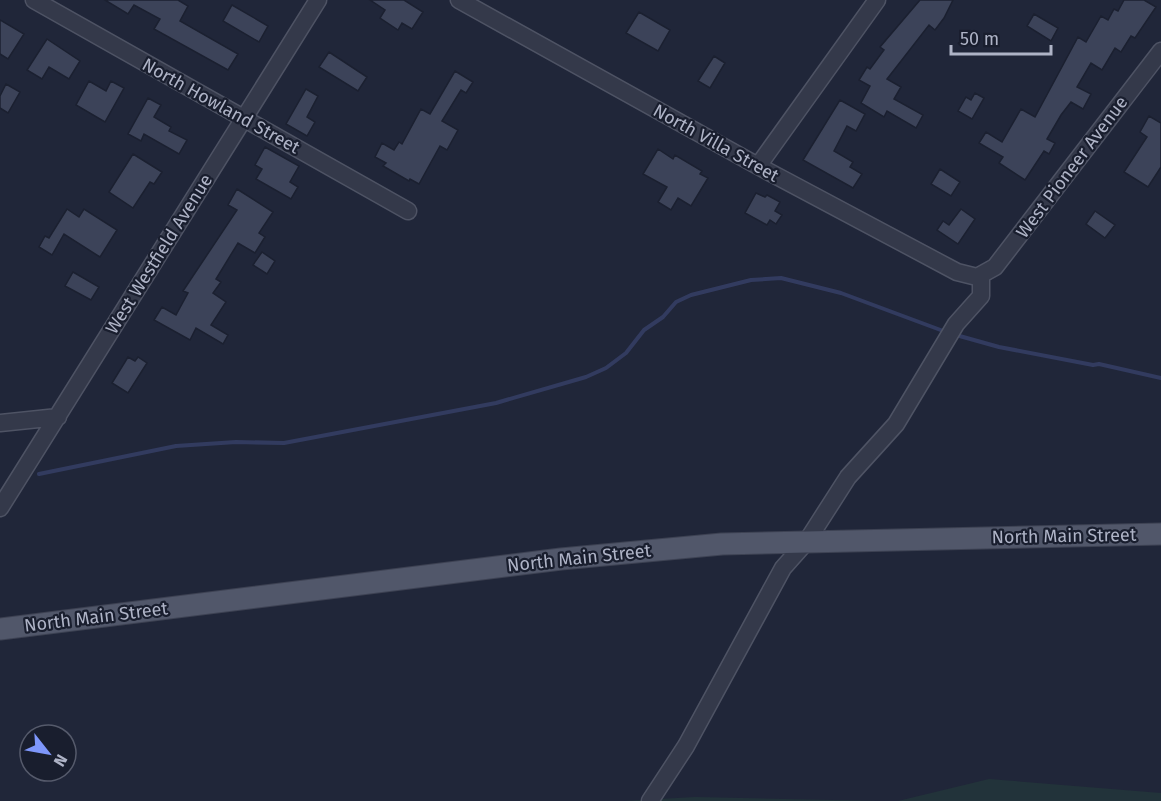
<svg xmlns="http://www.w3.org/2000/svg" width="1161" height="801" viewBox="0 0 1161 801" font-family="'Fira Sans',sans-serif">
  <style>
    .green { fill: #22333a }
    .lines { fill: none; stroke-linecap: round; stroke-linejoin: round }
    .stream { stroke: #323b5f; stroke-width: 4 }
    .building { fill: #3c4359; stroke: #1b2030; stroke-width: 1.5 }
    .minor-casing { stroke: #4e5364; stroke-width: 19 }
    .major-casing { stroke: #3d4253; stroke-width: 23 }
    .minor { stroke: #34394a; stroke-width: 16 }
    .major { stroke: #51576a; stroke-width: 21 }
    .labels { text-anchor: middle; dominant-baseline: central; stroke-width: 4.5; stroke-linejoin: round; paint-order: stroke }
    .street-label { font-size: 18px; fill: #aeb3c6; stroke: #191e2e }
  </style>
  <rect width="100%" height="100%" fill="#202639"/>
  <path class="green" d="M 989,779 L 1161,793 L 1161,801 L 898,801 Z
    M 695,797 L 881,801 L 624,801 Z"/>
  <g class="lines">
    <path class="stream" d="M 956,335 L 999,347 L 1093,365 L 1099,364 L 1161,378
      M 39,474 L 176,446 L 236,442 L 284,443 L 496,403 L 586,377 L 606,368 L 626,353 L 644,330 L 663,317 L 676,302 L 691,295 L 751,280 L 781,278 L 841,293 L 946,332"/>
  </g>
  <path class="building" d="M 105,0 L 178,0 L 188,6 L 180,21 L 238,54 L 228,70 L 154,29 L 160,19 L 134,5 L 128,14 Z
    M 370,0 L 404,0 L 423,12 L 412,29 L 402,23 L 398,30 L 380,18 L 385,10 Z
    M 920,0 L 953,0 L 944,18 L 935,30 L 929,25 L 887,79 L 901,87 L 894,99 L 923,115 L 916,128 L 887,111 L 884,117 L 861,103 L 870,86 L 859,80 L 867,67 L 870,69 L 884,50 L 880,47 Z
    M 1124,0 L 1144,0 L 1156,7 L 1135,38 L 1131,36 L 1121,52 L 1115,48 L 1102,70 L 1091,63 L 1077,87 L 1091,94 L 1083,109 L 1071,102 L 1061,115 L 1047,139 L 1055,143 L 1049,154 L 1044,151 L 1025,180 L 999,163 L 1003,157 L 979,143 L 986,132 L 1002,142 L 1021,109 L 1035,117 L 1078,37 L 1086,42 L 1101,16 L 1108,20 L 1114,9 L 1118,11 Z
    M 232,5 L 268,26 L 259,42 L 223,21 Z
    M 639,12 L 670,30 L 658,51 L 626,33 Z
    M 1034,14 L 1058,28 L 1051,41 L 1027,26 Z
    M 0,20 L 24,34 L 8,59 L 0,54 Z
    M 47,39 L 80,61 L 69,79 L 49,67 L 42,79 L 27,70 Z
    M 329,52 L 367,77 L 358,91 L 319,67 Z
    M 714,56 L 725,63 L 710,88 L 698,81 Z
    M 455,71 L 473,82 L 466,93 L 461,90 L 442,121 L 458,130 L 447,150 L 440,146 L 419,184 L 410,179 L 409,181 L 383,166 L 386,163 L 375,157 L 382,143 L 394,150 L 399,142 L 402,144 L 421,109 L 430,114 Z
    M 89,81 L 106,91 L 111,81 L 124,88 L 105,122 L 76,105 Z
    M 6,84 L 20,92 L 8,113 L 0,108 L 0,96 Z
    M 306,89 L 318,96 L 307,117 L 315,122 L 307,136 L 286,124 Z
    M 975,93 L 984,98 L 972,119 L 958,111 L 966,97 L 971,100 Z
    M 148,98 L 161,105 L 154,117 L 171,127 L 169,131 L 187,140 L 179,154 L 144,134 L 141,141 L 128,134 Z
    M 840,100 L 865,114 L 856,131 L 847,126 L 834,151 L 853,162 L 850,167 L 862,174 L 853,188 L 803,160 Z
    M 1149,116 L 1161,123 L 1161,167 L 1148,187 L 1124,172 L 1147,137 L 1140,132 Z
    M 265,147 L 299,166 L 290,182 L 298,187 L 291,199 L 256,179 L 262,169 L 255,165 Z
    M 658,149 L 673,159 L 675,155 L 702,171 L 700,174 L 708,178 L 691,206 L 678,198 L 671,210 L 658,202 L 667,187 L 643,174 Z
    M 133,154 L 162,172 L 154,184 L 150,182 L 133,208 L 109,192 Z
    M 940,169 L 960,182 L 951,196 L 931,184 Z
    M 237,189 L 273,212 L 259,233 L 265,237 L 255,253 L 238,243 L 216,279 L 221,282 L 213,293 L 226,302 L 211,325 L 228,335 L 223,344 L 196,328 L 190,340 L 154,320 L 162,307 L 176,315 L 188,293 L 183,291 L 237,210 L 228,205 Z
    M 756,193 L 765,197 L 767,195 L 780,202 L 775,211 L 782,215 L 776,224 L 770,220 L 767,225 L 745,213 Z
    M 67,209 L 79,217 L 84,209 L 117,230 L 100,257 L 64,234 L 52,255 L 39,247 L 45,236 L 49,238 Z
    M 961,209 L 975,219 L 958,244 L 937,230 L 943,221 L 949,225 Z
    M 1095,211 L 1115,225 L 1105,238 L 1086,224 Z
    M 262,252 L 275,261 L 267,274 L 253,265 Z
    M 73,272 L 99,287 L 91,300 L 65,286 Z
    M 128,357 L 135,361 L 138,357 L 147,363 L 128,393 L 112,383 Z"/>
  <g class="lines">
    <g class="minor-casing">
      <path id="minor" d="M 34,0 L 408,211
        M 459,0 L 758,166 L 957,272 L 977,277 L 995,267 L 1161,51
        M 758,166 L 877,0
        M 0,423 L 58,417
        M 0,508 L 318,0
        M 650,801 L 686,746 L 783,568 L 807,541 L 848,477 L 896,424 L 956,324 L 981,296 L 981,276"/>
    </g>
    <g class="major-casing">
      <path id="major" d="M 0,629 L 561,559 L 722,544 L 1161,534"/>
    </g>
    <use href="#minor" class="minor"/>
    <use href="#major" class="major"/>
  </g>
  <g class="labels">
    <g class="street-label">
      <text transform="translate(221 106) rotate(29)">North Howland Street</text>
      <text transform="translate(716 143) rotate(29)">North Villa Street</text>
      <text transform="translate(1072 167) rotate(-53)">West Pioneer Avenue</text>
      <text transform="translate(159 254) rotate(-58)">West Westfield Avenue</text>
      <text transform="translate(1064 536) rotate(-1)">North Main Street</text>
      <text transform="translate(579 558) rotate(-6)">North Main Street</text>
      <text transform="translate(96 617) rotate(-7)">North Main Street</text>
    </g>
  </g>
  <g transform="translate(48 753) rotate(121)"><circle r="28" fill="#191e2e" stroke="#555a6b" stroke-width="1.5"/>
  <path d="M0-4.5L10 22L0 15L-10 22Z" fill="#7e97fb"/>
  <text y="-9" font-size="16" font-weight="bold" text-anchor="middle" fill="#aeb3c6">N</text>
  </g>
  <path d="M951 45v9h100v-9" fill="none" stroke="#aeb3c6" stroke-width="3"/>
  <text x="960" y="45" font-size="18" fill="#aeb3c6" stroke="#191e2e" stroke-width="4.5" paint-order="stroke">50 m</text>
</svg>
